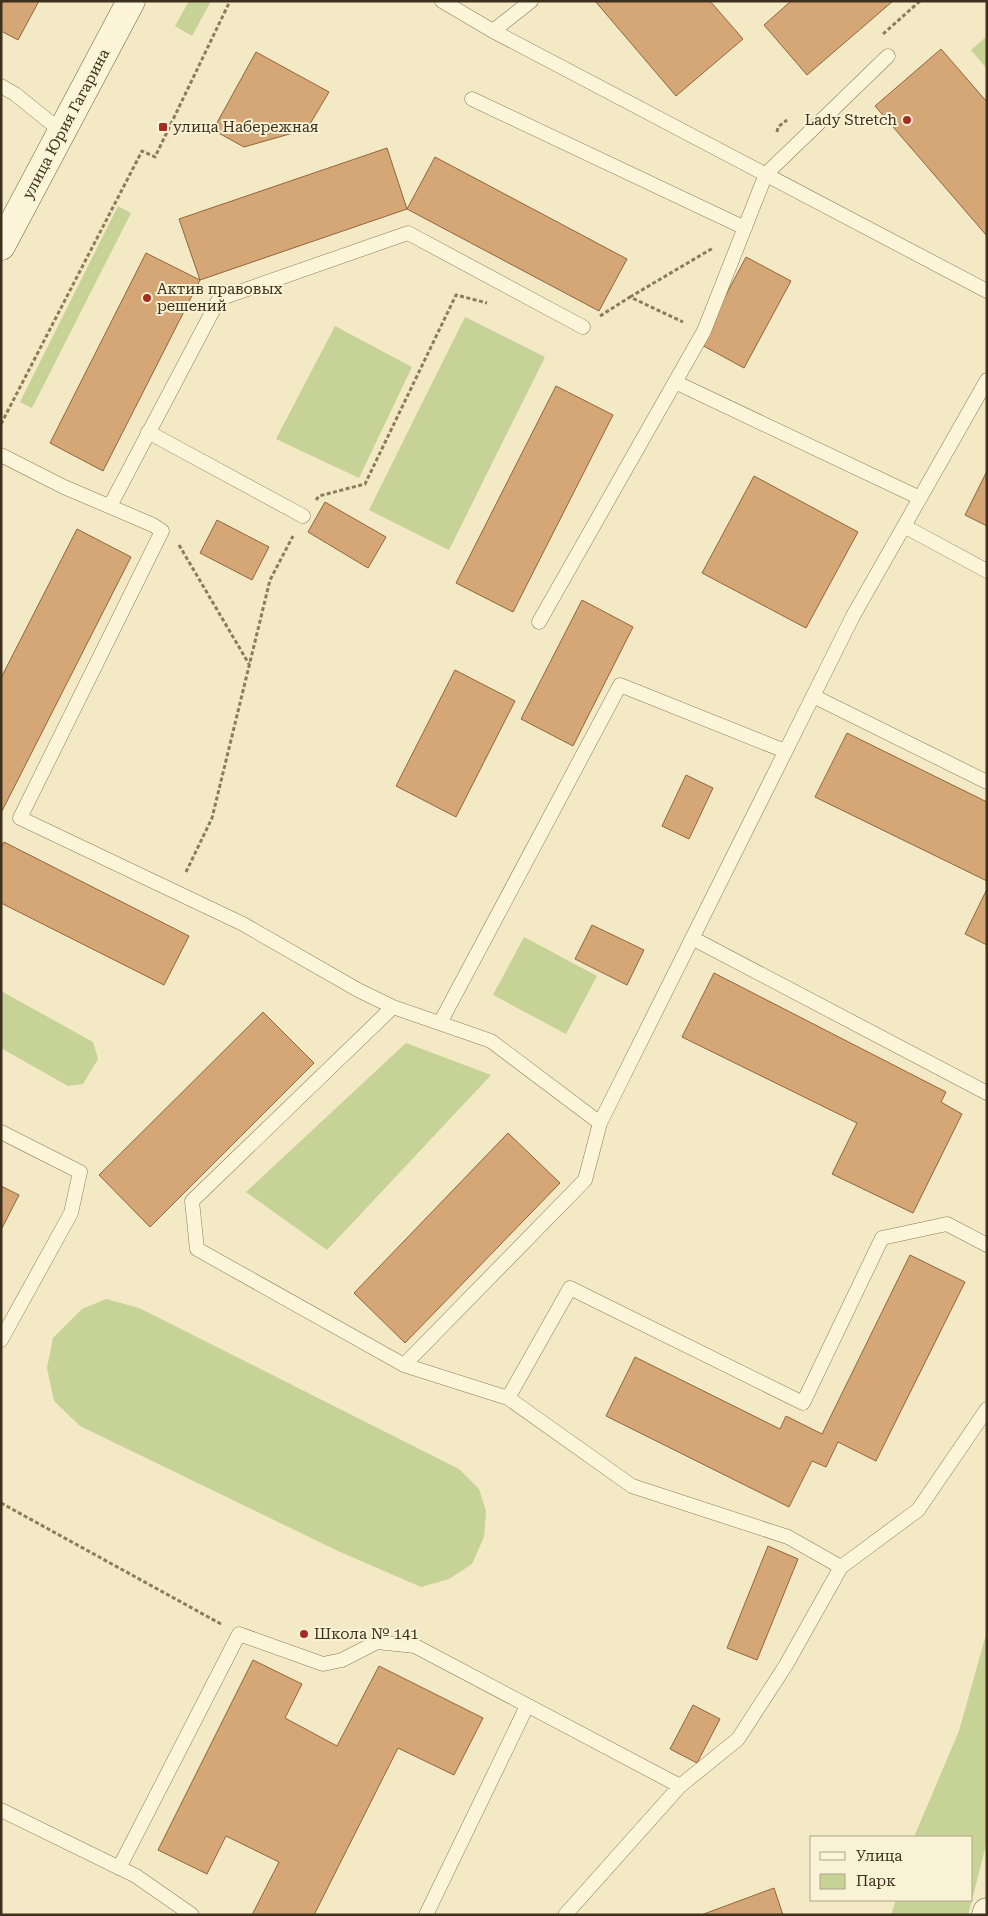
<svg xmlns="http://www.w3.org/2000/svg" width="988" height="1916" viewBox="0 0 988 1916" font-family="'Roboto Serif',serif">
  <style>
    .green { fill: #c6d296 }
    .building { fill: #d5a676; stroke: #92653b }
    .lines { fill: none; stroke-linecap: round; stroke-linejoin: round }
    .lane-casing { stroke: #907a58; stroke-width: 15 }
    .secondary-casing { stroke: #725b3b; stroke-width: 29 }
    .path { stroke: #907a58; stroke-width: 3; stroke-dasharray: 4 2.5; stroke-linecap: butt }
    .lane { stroke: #fcf5d9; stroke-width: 14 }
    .secondary { stroke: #fcf5d9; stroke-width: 28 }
    .poi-dot { fill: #a52c21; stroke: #f9f2d5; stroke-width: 2 }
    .labels { text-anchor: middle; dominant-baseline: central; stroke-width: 4; stroke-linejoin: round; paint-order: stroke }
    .poi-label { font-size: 15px; fill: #3e301e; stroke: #f9f2d5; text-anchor: start }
    .street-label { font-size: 15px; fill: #3e301e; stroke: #f9f2d5 }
  </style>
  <rect width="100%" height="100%" fill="#f3e9c4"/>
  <path class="green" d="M 189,1 L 211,1 L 192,36 L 175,26 Z
    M 987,36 L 987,69 L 971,50 Z
    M 118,206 L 131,213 L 32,408 L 20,402 Z
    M 465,317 L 545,357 L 449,550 L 369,510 Z
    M 335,326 L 412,367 L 359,478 L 276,439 Z
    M 524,937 L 597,976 L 566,1034 L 493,995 Z
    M 1,991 L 93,1042 L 98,1059 L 83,1084 L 68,1086 L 1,1048 Z
    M 406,1043 L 491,1075 L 327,1250 L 246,1192 Z
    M 106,1299 L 139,1308 L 459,1469 L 479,1489 L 486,1511 L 484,1537 L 472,1564 L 449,1579 L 421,1587 L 338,1551 L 80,1426 L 54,1401 L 47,1368 L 53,1338 L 82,1309 Z
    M 987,1631 L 987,1841 L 972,1900 L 972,1837 L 914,1837 L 959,1731 Z
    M 896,1900 L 972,1900 L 968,1915 L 891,1915 Z"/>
  <path class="building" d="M 1,1 L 39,1 L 18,40 L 1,31 Z
    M 595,1 L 710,1 L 743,39 L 676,96 Z
    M 791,1 L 893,1 L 807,75 L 764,25 Z
    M 941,49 L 987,102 L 987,236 L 875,106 Z
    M 256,52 L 329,92 L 307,129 L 244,147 L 213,130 Z
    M 387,148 L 407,209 L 200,280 L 179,219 Z
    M 435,157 L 627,259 L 599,311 L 407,209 Z
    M 146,253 L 200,280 L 103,471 L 50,443 Z
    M 746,257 L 791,281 L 744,368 L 700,344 Z
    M 556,386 L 613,415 L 513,612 L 456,583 Z
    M 987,471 L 987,526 L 965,515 Z
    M 754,476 L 858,532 L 806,628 L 702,573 Z
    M 325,502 L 386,537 L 368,568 L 308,532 Z
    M 217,520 L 269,547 L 252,580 L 200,553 Z
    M 77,529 L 131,557 L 1,813 L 1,678 Z
    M 582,600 L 633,627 L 573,746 L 521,719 Z
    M 455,670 L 515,701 L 456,817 L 396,786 Z
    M 847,733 L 987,802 L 987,881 L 815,797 Z
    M 686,775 L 713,788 L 689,839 L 662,826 Z
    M 4,842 L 189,936 L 164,985 L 1,903 L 1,848 Z
    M 987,889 L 987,945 L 965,934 Z
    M 592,925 L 644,950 L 627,985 L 575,959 Z
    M 714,973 L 946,1092 L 941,1102 L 962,1114 L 913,1213 L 832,1174 L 857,1123 L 682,1037 Z
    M 263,1012 L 314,1063 L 150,1227 L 99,1175 Z
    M 508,1133 L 560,1183 L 405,1343 L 354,1293 Z
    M 1,1186 L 19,1195 L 1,1230 Z
    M 910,1255 L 965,1282 L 876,1461 L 838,1442 L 826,1467 L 812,1461 L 789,1507 L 606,1416 L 635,1357 L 780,1429 L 786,1416 L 822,1434 Z
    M 768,1546 L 798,1559 L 757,1660 L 727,1648 Z
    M 253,1660 L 302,1684 L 285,1718 L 337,1746 L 379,1666 L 483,1718 L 454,1775 L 398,1748 L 314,1915 L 252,1915 L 279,1862 L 226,1836 L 207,1874 L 158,1850 Z
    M 693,1705 L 720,1719 L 697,1763 L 670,1749 Z
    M 774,1888 L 783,1915 L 701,1915 Z"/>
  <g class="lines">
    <g class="lane-casing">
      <path id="lane" d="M 442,1 L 493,31 L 987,291
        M 493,31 L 531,1
        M 1,86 L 15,94 L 61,131
        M 472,99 L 745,228
        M 675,382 L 920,498
        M 148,432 L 303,516
        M 1,455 L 64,487 L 153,525 L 162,531 L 20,818 L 243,924 L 358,990 L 393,1007 L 491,1041 L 600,1123
        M 110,506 L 219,299 L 408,233 L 583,327
        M 904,526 L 987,571
        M 539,622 L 704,331 L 766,174 L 888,56
        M 813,696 L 987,782
        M 692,938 L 987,1093
        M 393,1007 L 192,1201 L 197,1249 L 404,1365 L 585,1180 L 600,1123 L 853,616 L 987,380
        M 440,1023 L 620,685 L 785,751
        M 1,1132 L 80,1172 L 71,1213 L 1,1340
        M 404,1365 L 508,1398
        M 841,1567 L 788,1537 L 632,1486 L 508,1398 L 570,1288 L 803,1403 L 882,1238 L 947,1224 L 987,1245
        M 1,1810 L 136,1876 L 192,1915
        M 119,1868 L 239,1634 L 323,1664 L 342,1660 L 377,1642 L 415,1646 L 680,1786
        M 426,1915 L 527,1706
        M 565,1915 L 680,1786 L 738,1739 L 786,1665 L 841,1567 L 918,1510 L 987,1409"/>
    </g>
    <g class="secondary-casing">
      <path id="secondary" d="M 1,246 L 131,1
        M 986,1915 L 987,1912"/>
    </g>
    <path class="path" d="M 883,34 L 920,1
      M 777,132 L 778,127 L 787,120
      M 630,297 L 713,248
      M 600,316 L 630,297 L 683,322
      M 1,424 L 142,151 L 155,157 L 230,1
      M 316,500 L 319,496 L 365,484 L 456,295 L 487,303
      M 179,545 L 249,664
      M 186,872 L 212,818 L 270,580 L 293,536
      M 1,1503 L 221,1624"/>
    <use href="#lane" class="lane"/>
    <use href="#secondary" class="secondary"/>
  </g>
  <g class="poi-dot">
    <circle cx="907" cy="120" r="5"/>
    <rect x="158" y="122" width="10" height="10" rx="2.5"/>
    <circle cx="147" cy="298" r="5"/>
    <circle cx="304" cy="1634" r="5"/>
  </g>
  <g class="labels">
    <g class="poi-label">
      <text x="897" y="120" text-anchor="end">Lady Stretch</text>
      <text x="173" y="127">улица Набережная</text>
      <text x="157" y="289">Актив правовых<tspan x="157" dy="17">решений</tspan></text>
      <text x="314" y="1634">Школа № 141</text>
    </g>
    <g class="street-label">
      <text transform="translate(66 124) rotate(-62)">улица Юрия Гагарина</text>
    </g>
  </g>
  <rect width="988" height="1916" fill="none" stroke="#3e301e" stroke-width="5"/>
  <rect x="810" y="1836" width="162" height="65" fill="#f9f2d5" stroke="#aea48c"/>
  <rect x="820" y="1852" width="25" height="8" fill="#fcf5d9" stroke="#aea48c"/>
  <text x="856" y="1861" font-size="15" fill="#3e301e">Улица</text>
  <rect x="820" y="1874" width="25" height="15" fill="#c6d296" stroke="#aea48c"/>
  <text x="856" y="1886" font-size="15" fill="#3e301e">Парк</text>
</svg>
